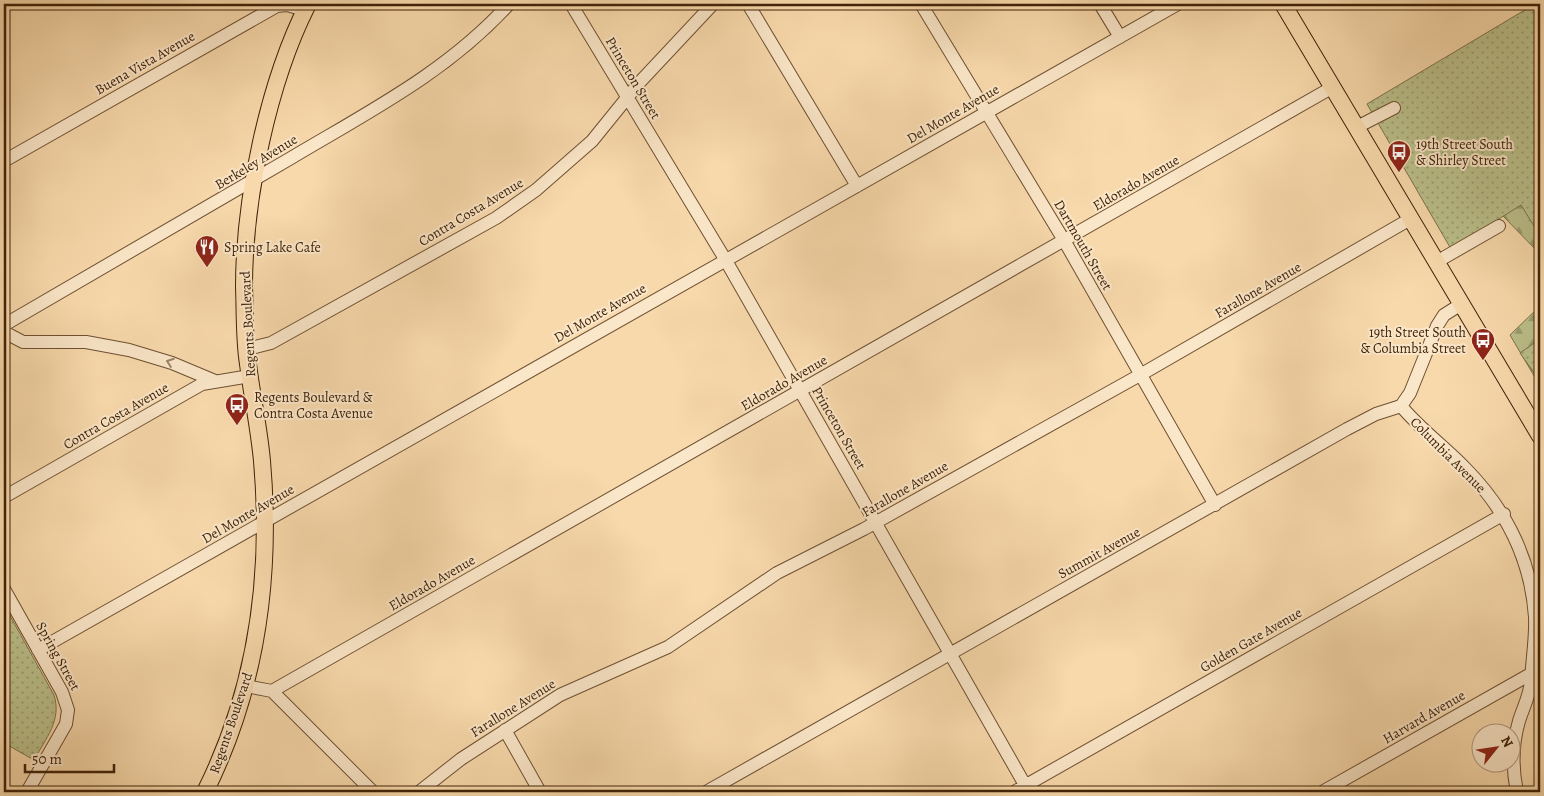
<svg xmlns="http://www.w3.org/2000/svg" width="1544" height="796" viewBox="0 0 1544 796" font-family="Alegreya,serif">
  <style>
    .forest { fill: url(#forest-firs); stroke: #7e724a }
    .park { fill: url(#park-dots); stroke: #7e724a }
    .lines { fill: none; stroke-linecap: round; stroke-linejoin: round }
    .minor-casing { stroke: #6e5032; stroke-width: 14 }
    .major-casing { stroke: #402309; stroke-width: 18 }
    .minor { stroke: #fae6c8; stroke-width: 12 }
    .major { stroke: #f8d9ab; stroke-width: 16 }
    .oneway { stroke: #9d8468 }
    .labels { text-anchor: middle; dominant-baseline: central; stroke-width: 4; stroke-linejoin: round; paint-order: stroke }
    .street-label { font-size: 14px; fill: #402309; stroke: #fae6c8 }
    .poi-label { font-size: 14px; fill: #402309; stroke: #fae6c8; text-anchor: start }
  </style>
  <defs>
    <pattern id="forest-firs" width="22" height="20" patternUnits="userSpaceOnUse" patternTransform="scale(1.25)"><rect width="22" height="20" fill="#bbc08b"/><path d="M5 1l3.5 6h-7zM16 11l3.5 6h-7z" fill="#999c70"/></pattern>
    <pattern id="park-dots" width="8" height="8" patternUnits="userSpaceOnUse" patternTransform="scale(1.25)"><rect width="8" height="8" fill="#bbc08b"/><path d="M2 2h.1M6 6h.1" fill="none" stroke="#999c70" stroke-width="1.8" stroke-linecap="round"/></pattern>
  </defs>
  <rect width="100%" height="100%" fill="#f8d9ab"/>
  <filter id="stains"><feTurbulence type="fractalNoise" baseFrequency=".004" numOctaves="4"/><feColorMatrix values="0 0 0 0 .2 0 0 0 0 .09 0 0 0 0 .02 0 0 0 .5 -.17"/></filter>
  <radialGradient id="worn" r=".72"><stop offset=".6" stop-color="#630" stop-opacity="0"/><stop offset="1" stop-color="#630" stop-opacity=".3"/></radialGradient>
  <path class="forest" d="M 1540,151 L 1540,254 L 1503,216 Z
    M 1540,306 L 1540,386 L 1510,335 Z"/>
  <path class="park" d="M 1535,4 L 1540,4 L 1540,236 L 1521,205 L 1451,249 L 1367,104 Z
    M 1540,339 L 1540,381 L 1520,353 Z
    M 4,605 L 54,695 C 62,720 46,738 34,760 L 4,743 Z"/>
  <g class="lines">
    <g class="minor-casing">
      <path id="minor" d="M 571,4 L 725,259 L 1029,792
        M 748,4 L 857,186
        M 921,4 L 1065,242 L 1215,505
        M 1100,4 L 1120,37
        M 1357,127 L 1394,108
        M 4,161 L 277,6 L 287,5 L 305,10
        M 1438,261 L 1499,226
        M 4,325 C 100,269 196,214 291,158 C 370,111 447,72 509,4
        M 4,332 L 23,342 L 86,342 L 129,350 L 172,363 L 215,381
        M 247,349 L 271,343 L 496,218 L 536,190 L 592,141 L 639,83 L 713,4
        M 1401,406 C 1421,430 1445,447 1466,469 C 1506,510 1531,559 1535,617 C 1536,638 1532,660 1531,681 C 1530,695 1523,708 1519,721 C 1512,745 1512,768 1517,792
        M 4,497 L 202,384 L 250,376
        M 4,589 L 62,692 L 68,710 L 66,724 L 27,792
        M 38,650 L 1178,4
        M 246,686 L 272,691 L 1333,87
        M 272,691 L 373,792
        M 505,730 L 540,792
        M 419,792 L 461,759 L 560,695 L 668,647 L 777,573 L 864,529 L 1140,375 L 1412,218
        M 706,792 L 1347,429 L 1376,414 L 1401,406 L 1410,393 L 1437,326 L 1444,315 L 1463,303
        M 1014,792 L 1504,514
        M 1322,792 L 1536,671"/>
    </g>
    <g class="major-casing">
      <path id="major" d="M 1283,4 L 1540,436
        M 205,792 C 257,688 272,576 262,461 C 259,428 252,396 248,364 C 244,339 245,312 244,287 C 244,199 268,83 308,4"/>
    </g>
    <use href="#minor" class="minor"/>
    <use href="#major" class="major"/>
  </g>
  <defs><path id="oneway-chevron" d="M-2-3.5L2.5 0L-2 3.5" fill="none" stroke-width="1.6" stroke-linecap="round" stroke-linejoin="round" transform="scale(1.25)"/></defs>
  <use class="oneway" href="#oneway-chevron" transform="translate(170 362) rotate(-160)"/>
  <defs>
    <g id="bus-pin" transform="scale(1.25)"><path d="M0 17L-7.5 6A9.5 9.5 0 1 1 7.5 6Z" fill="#8f2418" stroke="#fae6c8"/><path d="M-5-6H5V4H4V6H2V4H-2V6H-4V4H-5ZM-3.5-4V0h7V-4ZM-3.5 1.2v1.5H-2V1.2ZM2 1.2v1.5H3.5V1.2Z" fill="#fff"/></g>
    <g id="restaurant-pin" transform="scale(1.25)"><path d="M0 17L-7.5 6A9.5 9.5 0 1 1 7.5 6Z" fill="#8f2418" stroke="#fae6c8"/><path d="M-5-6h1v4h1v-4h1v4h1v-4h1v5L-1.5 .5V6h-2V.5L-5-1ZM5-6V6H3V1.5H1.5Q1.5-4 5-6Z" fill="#fff"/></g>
  </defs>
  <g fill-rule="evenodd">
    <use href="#bus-pin" x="1399" y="152"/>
    <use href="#restaurant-pin" x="207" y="247"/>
    <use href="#bus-pin" x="1483" y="340"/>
    <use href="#bus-pin" x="237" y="405"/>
  </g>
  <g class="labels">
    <g class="street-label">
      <text transform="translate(145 63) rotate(-30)">Buena Vista Avenue</text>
      <text transform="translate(633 78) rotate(59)">Princeton Street</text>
      <text transform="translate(953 114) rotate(-30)">Del Monte Avenue</text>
      <text transform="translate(256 162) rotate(-31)">Berkeley Avenue</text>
      <text transform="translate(1136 183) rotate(-30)">Eldorado Avenue</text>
      <text transform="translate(471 212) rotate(-31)">Contra Costa Avenue</text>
      <text transform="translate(1083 245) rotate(60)">Dartmouth Street</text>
      <text transform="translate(1258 290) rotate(-30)">Farallone Avenue</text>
      <text transform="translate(600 313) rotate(-30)">Del Monte Avenue</text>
      <text transform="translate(248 324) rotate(-93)">Regents Boulevard</text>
      <text transform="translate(784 383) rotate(-30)">Eldorado Avenue</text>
      <text transform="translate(116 416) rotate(-30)">Contra Costa Avenue</text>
      <text transform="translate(839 428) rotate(60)">Princeton Street</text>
      <text transform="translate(1448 455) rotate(45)">Columbia Avenue</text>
      <text transform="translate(905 489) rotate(-30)">Farallone Avenue</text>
      <text transform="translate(248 514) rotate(-30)">Del Monte Avenue</text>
      <text transform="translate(1099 553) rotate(-29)">Summit Avenue</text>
      <text transform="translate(432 583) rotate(-30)">Eldorado Avenue</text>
      <text transform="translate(1251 640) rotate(-30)">Golden Gate Avenue</text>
      <text transform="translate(58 656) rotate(61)">Spring Street</text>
      <text transform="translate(513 708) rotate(-32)">Farallone Avenue</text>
      <text transform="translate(1424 717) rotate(-30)">Harvard Avenue</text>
      <text transform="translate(231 723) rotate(-71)">Regents Boulevard</text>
    </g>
    <g class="poi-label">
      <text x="1416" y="144">19th Street South<tspan x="1416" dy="16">&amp; Shirley Street</tspan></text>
      <text x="224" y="247">Spring Lake Cafe</text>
      <text x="1466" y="332" text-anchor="end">19th Street South<tspan x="1466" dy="16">&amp; Columbia Street</tspan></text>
      <text x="254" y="397">Regents Boulevard &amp;<tspan x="254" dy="16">Contra Costa Avenue</tspan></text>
    </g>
  </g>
  <rect width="1544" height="796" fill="none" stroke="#f8d9ab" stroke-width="20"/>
  <rect x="5" y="5" width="1534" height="786" fill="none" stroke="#402309" stroke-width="2.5"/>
  <rect x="10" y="10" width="1524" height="776" fill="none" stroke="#402309"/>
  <g transform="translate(1496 748) rotate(60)"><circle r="24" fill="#fae6c8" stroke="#b0987c"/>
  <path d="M0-4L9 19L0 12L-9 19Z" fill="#8f2418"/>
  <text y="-8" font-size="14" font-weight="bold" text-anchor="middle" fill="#402309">N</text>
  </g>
  <path d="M25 764v8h89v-8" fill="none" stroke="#402309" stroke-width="2.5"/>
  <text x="32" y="764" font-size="15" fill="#402309" stroke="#fae6c8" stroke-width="4" paint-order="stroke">50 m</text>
  <rect width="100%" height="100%" filter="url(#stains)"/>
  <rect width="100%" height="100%" fill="url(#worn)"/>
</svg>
